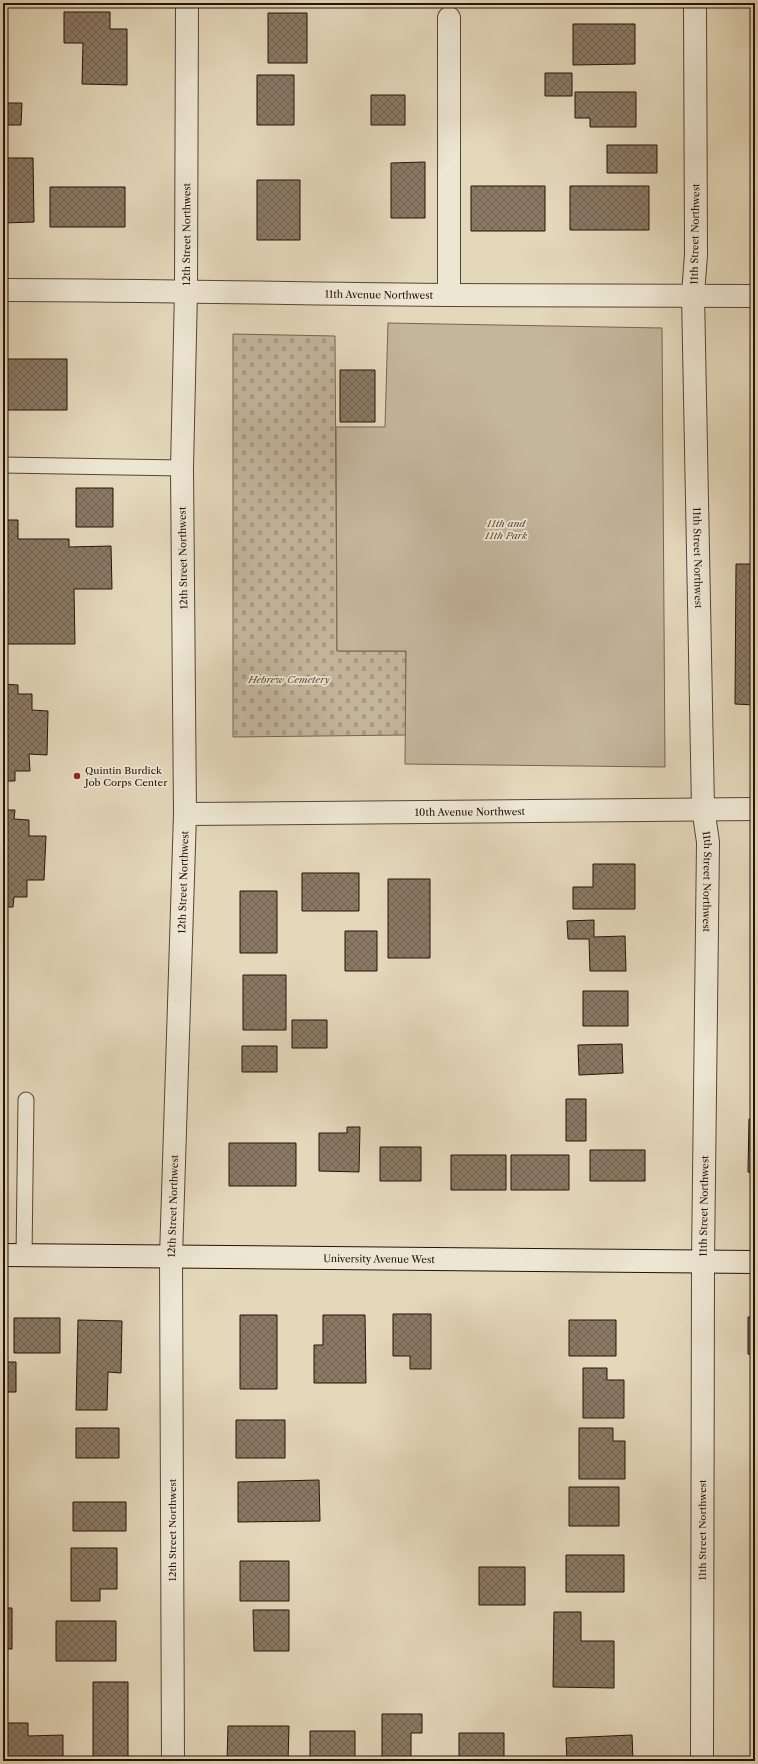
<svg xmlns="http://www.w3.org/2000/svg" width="758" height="1764" viewBox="0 0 758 1764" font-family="'Libre Caslon Text',serif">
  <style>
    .cemetery { fill: url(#cemetery-stones); stroke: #766452 }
    .green { fill: #c4b69d; stroke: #766452 }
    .building { fill: url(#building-cross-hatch); stroke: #281208 }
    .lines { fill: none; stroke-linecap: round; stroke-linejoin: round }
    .lane-casing { stroke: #574435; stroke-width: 17 }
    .street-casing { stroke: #574435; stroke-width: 24 }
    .secondary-casing { stroke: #281208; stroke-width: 24 }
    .lane { stroke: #ede6d3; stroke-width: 15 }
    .street { stroke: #ede6d3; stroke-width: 22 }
    .secondary { stroke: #ede6d3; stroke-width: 22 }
    .poi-dot { fill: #8f2418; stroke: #ede6d3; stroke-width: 1.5 }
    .labels { text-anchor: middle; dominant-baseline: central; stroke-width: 3.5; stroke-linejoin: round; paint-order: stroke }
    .street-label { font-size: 10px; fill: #281208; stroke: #ede6d3 }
    .park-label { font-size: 10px; font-style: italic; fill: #5f4b3c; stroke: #ede6d3 }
    .poi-label { font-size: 10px; fill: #281208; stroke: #ede6d3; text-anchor: start }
  </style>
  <defs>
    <pattern id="cemetery-stones" width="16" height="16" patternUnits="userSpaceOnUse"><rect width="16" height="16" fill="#c4b69d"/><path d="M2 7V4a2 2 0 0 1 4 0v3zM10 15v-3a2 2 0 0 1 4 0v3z" fill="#a89b86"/></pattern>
    <pattern id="building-cross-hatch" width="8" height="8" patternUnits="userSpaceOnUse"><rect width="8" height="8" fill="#8a7965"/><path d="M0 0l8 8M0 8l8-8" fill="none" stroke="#716251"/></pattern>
  </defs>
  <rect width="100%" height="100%" fill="#e4d8bb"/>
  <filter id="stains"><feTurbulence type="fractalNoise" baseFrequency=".005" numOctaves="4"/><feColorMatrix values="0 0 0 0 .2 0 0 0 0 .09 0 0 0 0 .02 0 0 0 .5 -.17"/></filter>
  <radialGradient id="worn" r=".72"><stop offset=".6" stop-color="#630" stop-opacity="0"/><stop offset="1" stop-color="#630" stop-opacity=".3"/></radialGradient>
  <path class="cemetery" d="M 233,334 L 335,336 L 337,651 L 406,651 L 406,735 L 233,737 Z"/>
  <path class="green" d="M 388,323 L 662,328 L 665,767 L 405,764 L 406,651 L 337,651 L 336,427 L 385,427 Z"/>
  <path class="building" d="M 599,3 L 636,3 L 636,4 L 599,4 Z
    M 64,12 L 110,12 L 110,29 L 127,29 L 127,85 L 82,84 L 83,43 L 64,43 Z
    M 268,13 L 307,13 L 307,63 L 268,63 Z
    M 573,24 L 635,24 L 635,64 L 573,65 Z
    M 545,73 L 572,73 L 572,96 L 545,96 Z
    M 257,75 L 294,75 L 294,125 L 257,125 Z
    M 575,92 L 636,92 L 636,127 L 590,127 L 590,118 L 575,118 Z
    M 371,95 L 405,95 L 405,125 L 371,125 Z
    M 3,103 L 22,103 L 21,125 L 3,125 Z
    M 607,145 L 657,145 L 657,173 L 607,173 Z
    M 3,158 L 33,158 L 34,222 L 3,223 Z
    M 425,162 L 425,218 L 391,218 L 391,163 Z
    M 257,180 L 300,180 L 300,240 L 257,240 Z
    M 471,186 L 545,186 L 545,231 L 471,231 Z
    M 570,186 L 649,186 L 649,230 L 570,230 Z
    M 50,187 L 125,187 L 125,227 L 50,227 Z
    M 3,359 L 67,359 L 67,410 L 3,410 Z
    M 340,370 L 375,370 L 375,422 L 340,422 Z
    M 76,488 L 113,488 L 113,527 L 76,527 Z
    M 3,520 L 18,520 L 18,539 L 69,539 L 69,547 L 111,546 L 112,589 L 74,589 L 75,644 L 6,644 L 5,588 L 3,588 Z
    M 736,564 L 755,564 L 755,705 L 735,704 Z
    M 3,684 L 18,685 L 18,694 L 32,694 L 32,710 L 48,711 L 47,755 L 29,754 L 30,771 L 15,771 L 15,781 L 3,781 Z
    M 751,719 L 755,719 L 755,756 L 751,756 Z
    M 3,810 L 15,810 L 14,819 L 29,820 L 29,836 L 46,836 L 44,880 L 27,880 L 27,897 L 14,897 L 13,907 L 3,907 Z
    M 753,861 L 755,861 L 755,908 L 752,908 Z
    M 593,864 L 635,864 L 635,909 L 573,909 L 573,887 L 593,887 Z
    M 302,873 L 359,873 L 359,911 L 302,911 Z
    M 388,879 L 430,879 L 430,958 L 388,958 Z
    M 240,891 L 277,891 L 277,953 L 240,953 Z
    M 594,920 L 594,937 L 625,936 L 626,971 L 590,971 L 589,939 L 568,939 L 567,921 Z
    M 345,931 L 377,931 L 377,971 L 345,971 Z
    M 753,933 L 755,933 L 755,969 L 753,969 Z
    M 243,975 L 286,975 L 286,1030 L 243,1030 Z
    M 583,991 L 628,991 L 628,1026 L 583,1026 Z
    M 292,1020 L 327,1020 L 327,1048 L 292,1048 Z
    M 752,1041 L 755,1041 L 755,1071 L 752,1071 Z
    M 622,1044 L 623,1073 L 579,1075 L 578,1045 Z
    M 242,1046 L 277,1046 L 277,1072 L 242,1072 Z
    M 566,1099 L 586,1099 L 586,1141 L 566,1141 Z
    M 749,1119 L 755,1120 L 755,1173 L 748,1172 Z
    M 347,1127 L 360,1127 L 359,1172 L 319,1171 L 319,1133 L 347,1133 Z
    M 229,1143 L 296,1143 L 296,1186 L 229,1186 Z
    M 380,1147 L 421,1147 L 421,1181 L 380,1181 Z
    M 590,1150 L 645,1150 L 645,1181 L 590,1181 Z
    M 451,1155 L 506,1155 L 506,1190 L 451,1190 Z
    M 511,1155 L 569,1155 L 569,1190 L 511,1190 Z
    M 393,1314 L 431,1314 L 431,1369 L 410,1369 L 410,1356 L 393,1356 Z
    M 240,1315 L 277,1315 L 277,1389 L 240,1389 Z
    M 323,1315 L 365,1315 L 366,1383 L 314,1383 L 314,1345 L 323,1345 Z
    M 748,1317 L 755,1317 L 755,1355 L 748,1354 Z
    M 14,1318 L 60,1318 L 60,1353 L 14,1353 Z
    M 78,1320 L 122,1321 L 121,1373 L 108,1372 L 107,1410 L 76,1410 Z
    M 569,1320 L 616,1320 L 616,1356 L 569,1356 Z
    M 3,1362 L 16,1362 L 16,1392 L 3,1392 Z
    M 583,1368 L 607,1368 L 607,1380 L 624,1380 L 624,1418 L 583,1418 Z
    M 236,1420 L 285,1420 L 285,1458 L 236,1458 Z
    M 76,1428 L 119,1428 L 119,1458 L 76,1458 Z
    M 579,1428 L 613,1428 L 613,1441 L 625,1441 L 625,1479 L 579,1479 Z
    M 319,1480 L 320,1521 L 238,1522 L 238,1482 Z
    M 569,1487 L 619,1487 L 619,1526 L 569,1526 Z
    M 73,1502 L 126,1502 L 126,1531 L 73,1531 Z
    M 71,1548 L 117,1548 L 117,1589 L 100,1589 L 100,1601 L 71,1601 Z
    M 566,1555 L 624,1555 L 624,1592 L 566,1592 Z
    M 240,1561 L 289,1561 L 289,1601 L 240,1601 Z
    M 479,1567 L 525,1567 L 525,1605 L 479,1605 Z
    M 3,1608 L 12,1608 L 12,1649 L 3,1649 Z
    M 253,1610 L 289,1610 L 289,1651 L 254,1651 Z
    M 554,1612 L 581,1612 L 581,1641 L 614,1641 L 614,1688 L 553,1687 Z
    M 56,1621 L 116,1621 L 116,1661 L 56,1661 Z
    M 752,1680 L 755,1680 L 755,1722 L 751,1722 Z
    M 93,1682 L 128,1682 L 128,1761 L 93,1761 Z
    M 382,1714 L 422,1714 L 422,1733 L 411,1733 L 411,1761 L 382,1761 Z
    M 3,1723 L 28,1723 L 28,1736 L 63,1735 L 63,1761 L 3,1761 Z
    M 228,1726 L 289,1726 L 288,1761 L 227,1761 Z
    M 310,1731 L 355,1731 L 355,1760 L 310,1760 Z
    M 459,1733 L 504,1733 L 504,1761 L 459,1761 Z
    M 632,1735 L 633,1761 L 567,1761 L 566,1738 Z"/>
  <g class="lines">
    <g class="lane-casing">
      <path id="lane" d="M 3,465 L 182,468
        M 24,1256 L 26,1100"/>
    </g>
    <g class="street-casing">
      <g id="street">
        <path id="s1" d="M 695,3 L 696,255 L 693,294 L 703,808 L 708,842 L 703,1261 L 702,1761"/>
        <path id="s2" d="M 3,290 C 152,290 300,294 449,295 C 551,296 653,295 755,296"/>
        <path d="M 449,295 L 449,18"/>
        <path id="s3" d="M 185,814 L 755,809"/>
        <path id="s4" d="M 173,1761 L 171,1257 L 185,814 L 182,468 L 186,291 L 187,3"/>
      </g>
    </g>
    <g class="secondary-casing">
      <g id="secondary">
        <path id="s5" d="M 3,1255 L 755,1262"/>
      </g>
    </g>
    <use href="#lane" class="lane"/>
    <use href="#street" class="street"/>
    <use href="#secondary" class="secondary"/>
  </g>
  <circle class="poi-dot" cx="77" cy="776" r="4"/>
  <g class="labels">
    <g class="street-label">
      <text stroke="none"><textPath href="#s4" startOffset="1527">12th Street Northwest</textPath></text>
      <text transform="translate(695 234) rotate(-89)">11th Street Northwest</text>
      <text stroke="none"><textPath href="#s2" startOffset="376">11th Avenue Northwest</textPath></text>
      <text transform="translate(183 558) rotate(-91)">12th Street Northwest</text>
      <text stroke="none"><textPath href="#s1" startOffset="555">11th Street Northwest</textPath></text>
      <text stroke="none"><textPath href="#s3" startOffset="285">10th Avenue Northwest</textPath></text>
      <text stroke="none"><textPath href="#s4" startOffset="879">12th Street Northwest</textPath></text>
      <text stroke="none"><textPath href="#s1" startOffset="879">11th Street Northwest</textPath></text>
      <text stroke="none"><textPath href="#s4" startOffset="555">12th Street Northwest</textPath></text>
      <text transform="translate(704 1206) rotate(-89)">11th Street Northwest</text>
      <text stroke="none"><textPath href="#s5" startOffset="376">University Avenue West</textPath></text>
      <text transform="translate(172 1530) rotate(-90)">12th Street Northwest</text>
      <text transform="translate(702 1530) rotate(-90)">11th Street Northwest</text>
    </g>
    <g class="park-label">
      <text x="506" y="523">11th and<tspan x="506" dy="12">11th Park</tspan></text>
      <text x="289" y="679">Hebrew Cemetery</text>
    </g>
    <g class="poi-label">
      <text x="85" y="770">Quintin Burdick<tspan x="85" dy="12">Job Corps Center</tspan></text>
    </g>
  </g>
  <rect width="758" height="1764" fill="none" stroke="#e4d8bb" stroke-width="16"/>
  <rect x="4" y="4" width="750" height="1756" fill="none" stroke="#281208" stroke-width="2"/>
  <rect x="8" y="8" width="742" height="1748" fill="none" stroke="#281208"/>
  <rect width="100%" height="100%" filter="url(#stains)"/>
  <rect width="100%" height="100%" fill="url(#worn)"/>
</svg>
